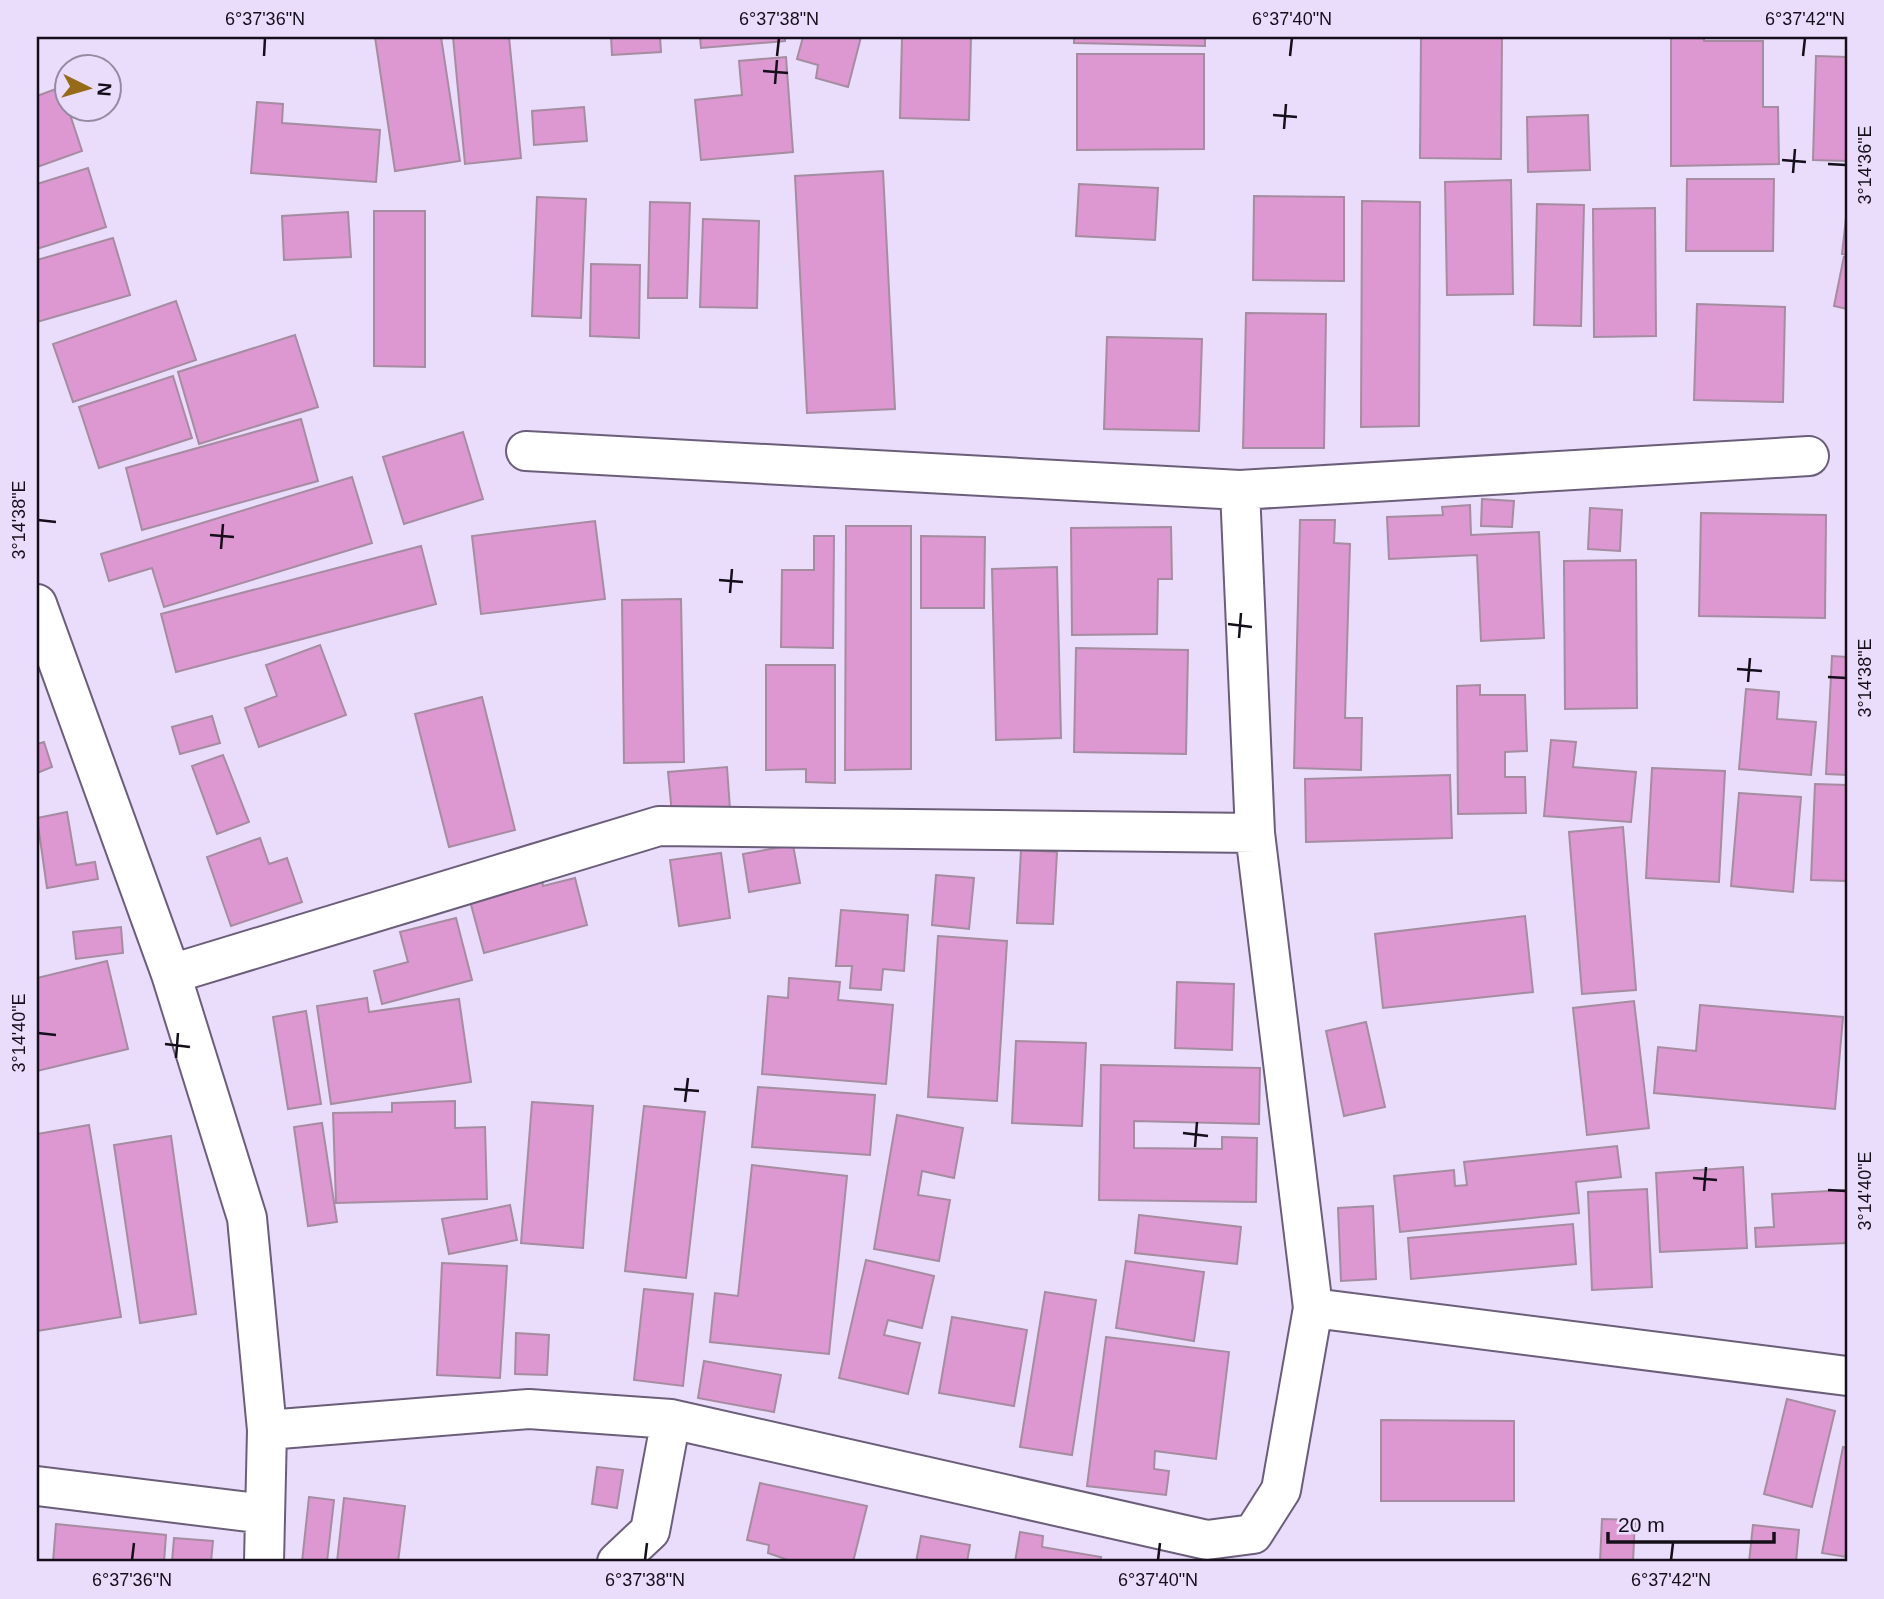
<svg xmlns="http://www.w3.org/2000/svg" width="1884" height="1599" viewBox="0 0 1884 1599" font-family="Helvetica,sans-serif">
  <style>
    .building { fill: #dd98d1; stroke: #a68ca1; stroke-width: 2 }
    .lines { fill: none; stroke-linecap: round; stroke-linejoin: round }
    .minor-casing { stroke: #6b5e78; stroke-width: 42 }
    .minor { stroke: #fff; stroke-width: 38 }
    .ticks { fill: none; stroke: #140f1a; stroke-width: 2.5 }
    .neatline { fill: none; stroke: #140f1a; stroke-width: 2.5 }
    .ticks-label { font-size: 18px; text-anchor: middle; fill: #140f1a }
  </style>
  <rect width="100%" height="100%" fill="#eadcfb"/>
  <path class="building" d="M 375,37 L 441,37 L 460,161 L 395,171 Z
    M 453,37 L 509,37 L 521,158 L 465,164 Z
    M 611,37 L 660,37 L 661,52 L 612,55 Z
    M 700,37 L 785,37 L 785,41 L 701,48 Z
    M 803,37 L 861,37 L 848,87 L 816,78 L 818,65 L 797,59 Z
    M 902,37 L 971,37 L 969,120 L 900,118 Z
    M 1074,37 L 1205,37 L 1205,46 L 1074,43 Z
    M 1421,37 L 1502,37 L 1501,159 L 1420,158 Z
    M 1671,37 L 1704,37 L 1704,41 L 1763,41 L 1763,107 L 1778,107 L 1779,164 L 1671,166 Z
    M 1077,54 L 1204,54 L 1204,149 L 1077,150 Z
    M 1816,56 L 1847,57 L 1847,161 L 1813,160 Z
    M 786,57 L 793,152 L 701,160 L 695,100 L 742,95 L 739,61 Z
    M 61,87 L 82,151 L 37,167 L 37,96 Z
    M 257,102 L 283,104 L 282,123 L 380,130 L 376,182 L 251,173 Z
    M 584,107 L 587,141 L 534,145 L 532,111 Z
    M 1588,115 L 1590,170 L 1528,172 L 1527,117 Z
    M 88,168 L 106,227 L 37,249 L 37,184 Z
    M 883,171 L 895,409 L 807,413 L 795,176 Z
    M 1687,179 L 1774,179 L 1773,251 L 1686,251 Z
    M 1511,180 L 1513,294 L 1447,295 L 1445,182 Z
    M 1079,184 L 1158,188 L 1155,240 L 1076,236 Z
    M 1254,196 L 1344,197 L 1344,281 L 1253,280 Z
    M 537,197 L 586,199 L 581,318 L 532,316 Z
    M 1362,201 L 1420,202 L 1419,426 L 1361,427 Z
    M 650,202 L 690,203 L 687,298 L 648,298 Z
    M 1537,204 L 1584,205 L 1581,326 L 1534,325 Z
    M 1655,208 L 1656,336 L 1594,337 L 1593,209 Z
    M 1847,209 L 1847,255 L 1842,254 Z
    M 374,211 L 425,211 L 425,367 L 374,366 Z
    M 348,212 L 351,257 L 284,260 L 282,216 Z
    M 703,219 L 759,221 L 757,308 L 700,307 Z
    M 113,238 L 130,295 L 37,322 L 37,260 Z
    M 1844,256 L 1847,257 L 1847,309 L 1834,306 Z
    M 591,264 L 640,265 L 639,338 L 590,336 Z
    M 176,301 L 196,360 L 73,402 L 53,344 Z
    M 1697,304 L 1785,307 L 1783,402 L 1694,400 Z
    M 1246,313 L 1326,314 L 1324,448 L 1243,448 Z
    M 295,335 L 318,407 L 199,444 L 178,372 Z
    M 1107,337 L 1202,339 L 1199,431 L 1104,429 Z
    M 173,376 L 192,438 L 99,468 L 79,407 Z
    M 301,419 L 318,481 L 142,530 L 126,468 Z
    M 463,432 L 483,499 L 404,524 L 383,457 Z
    M 352,477 L 372,543 L 164,607 L 152,568 L 109,581 L 101,554 Z
    M 1482,499 L 1514,501 L 1512,527 L 1481,526 Z
    M 1470,505 L 1471,535 L 1539,532 L 1544,638 L 1481,641 L 1477,555 L 1389,559 L 1387,517 L 1443,515 L 1442,507 Z
    M 1590,508 L 1622,510 L 1620,551 L 1588,549 Z
    M 1701,513 L 1826,515 L 1825,618 L 1699,616 Z
    M 1300,520 L 1335,520 L 1334,543 L 1350,544 L 1345,718 L 1362,718 L 1361,770 L 1294,768 Z
    M 595,521 L 605,599 L 481,614 L 472,536 Z
    M 846,526 L 911,526 L 911,769 L 845,770 Z
    M 1171,527 L 1172,579 L 1158,579 L 1157,634 L 1072,635 L 1071,528 Z
    M 814,536 L 834,536 L 833,648 L 781,647 L 782,570 L 814,570 Z
    M 921,536 L 985,537 L 984,608 L 921,608 Z
    M 421,546 L 436,604 L 176,672 L 161,614 Z
    M 1636,560 L 1637,708 L 1565,709 L 1564,561 Z
    M 1057,567 L 1061,738 L 996,740 L 992,569 Z
    M 681,599 L 684,762 L 624,763 L 622,600 Z
    M 320,645 L 346,715 L 259,747 L 245,708 L 277,696 L 266,665 Z
    M 1076,648 L 1188,650 L 1186,754 L 1074,752 Z
    M 1832,656 L 1847,657 L 1847,775 L 1826,774 Z
    M 766,665 L 835,665 L 835,783 L 806,782 L 806,769 L 766,770 Z
    M 1480,685 L 1480,695 L 1525,695 L 1527,751 L 1505,752 L 1505,777 L 1525,777 L 1526,813 L 1458,814 L 1457,686 Z
    M 1746,689 L 1779,692 L 1777,719 L 1816,722 L 1811,775 L 1739,769 Z
    M 482,697 L 515,830 L 449,847 L 415,714 Z
    M 212,716 L 220,743 L 180,754 L 172,727 Z
    M 1551,740 L 1576,742 L 1573,767 L 1636,772 L 1631,822 L 1544,816 Z
    M 44,742 L 52,767 L 37,773 L 37,744 Z
    M 223,755 L 249,822 L 217,834 L 192,766 Z
    M 727,767 L 730,809 L 672,814 L 668,772 Z
    M 1652,768 L 1725,771 L 1719,882 L 1646,878 Z
    M 1450,775 L 1452,838 L 1306,842 L 1305,779 Z
    M 1815,784 L 1847,785 L 1847,881 L 1811,880 Z
    M 1739,793 L 1801,797 L 1793,892 L 1731,886 Z
    M 67,812 L 76,865 L 95,862 L 98,879 L 47,888 L 37,818 Z
    M 1623,827 L 1636,990 L 1582,994 L 1569,832 Z
    M 260,838 L 269,864 L 287,858 L 302,902 L 231,926 L 207,857 Z
    M 793,845 L 800,883 L 749,892 L 743,854 Z
    M 1021,850 L 1057,852 L 1053,924 L 1017,923 Z
    M 721,853 L 730,918 L 679,926 L 670,860 Z
    M 541,875 L 543,886 L 575,878 L 587,925 L 484,953 L 470,901 Z
    M 936,875 L 974,878 L 969,929 L 932,925 Z
    M 841,910 L 908,915 L 904,971 L 883,969 L 881,990 L 850,988 L 852,966 L 836,966 Z
    M 1525,916 L 1533,992 L 1383,1008 L 1375,934 Z
    M 456,918 L 472,980 L 382,1004 L 374,971 L 408,962 L 400,932 Z
    M 121,927 L 123,953 L 76,959 L 73,932 Z
    M 938,936 L 1007,941 L 997,1101 L 928,1097 Z
    M 107,961 L 128,1049 L 37,1071 L 37,978 Z
    M 789,978 L 840,982 L 838,1000 L 893,1005 L 886,1084 L 762,1074 L 768,996 L 788,998 Z
    M 1177,982 L 1234,984 L 1232,1050 L 1175,1048 Z
    M 367,998 L 369,1012 L 459,999 L 471,1082 L 331,1104 L 317,1006 Z
    M 1634,1001 L 1649,1128 L 1587,1135 L 1573,1008 Z
    M 1700,1005 L 1843,1017 L 1835,1109 L 1654,1093 L 1658,1047 L 1696,1051 Z
    M 306,1011 L 321,1104 L 288,1109 L 273,1017 Z
    M 1366,1022 L 1385,1107 L 1344,1116 L 1326,1031 Z
    M 1016,1041 L 1086,1043 L 1082,1126 L 1012,1123 Z
    M 1101,1065 L 1260,1068 L 1259,1124 L 1134,1121 L 1134,1148 L 1222,1149 L 1222,1137 L 1257,1138 L 1256,1202 L 1099,1200 Z
    M 758,1087 L 875,1095 L 870,1155 L 752,1147 Z
    M 455,1101 L 455,1128 L 485,1127 L 487,1199 L 336,1203 L 333,1113 L 392,1112 L 392,1103 Z
    M 532,1102 L 593,1106 L 583,1248 L 521,1243 Z
    M 644,1106 L 705,1112 L 686,1278 L 625,1271 Z
    M 897,1115 L 963,1128 L 954,1178 L 922,1171 L 918,1195 L 950,1200 L 939,1261 L 874,1249 Z
    M 322,1123 L 337,1222 L 308,1226 L 294,1127 Z
    M 89,1125 L 121,1317 L 37,1331 L 37,1134 Z
    M 171,1136 L 196,1314 L 140,1323 L 114,1145 Z
    M 1617,1146 L 1621,1177 L 1576,1182 L 1579,1213 L 1400,1232 L 1394,1176 L 1454,1170 L 1455,1186 L 1467,1185 L 1464,1162 Z
    M 752,1165 L 847,1176 L 829,1354 L 710,1342 L 715,1293 L 738,1296 Z
    M 1743,1167 L 1747,1248 L 1660,1252 L 1656,1173 Z
    M 1647,1189 L 1652,1287 L 1592,1290 L 1588,1192 Z
    M 1847,1190 L 1847,1243 L 1756,1247 L 1755,1228 L 1774,1227 L 1772,1194 Z
    M 510,1205 L 517,1240 L 449,1254 L 442,1219 Z
    M 1373,1206 L 1376,1279 L 1341,1281 L 1338,1208 Z
    M 1139,1215 L 1241,1227 L 1237,1264 L 1135,1253 Z
    M 1573,1224 L 1576,1264 L 1411,1279 L 1408,1238 Z
    M 866,1260 L 934,1276 L 922,1328 L 888,1320 L 884,1335 L 920,1343 L 908,1394 L 839,1378 Z
    M 1126,1261 L 1204,1272 L 1194,1341 L 1116,1328 Z
    M 442,1263 L 507,1266 L 500,1378 L 437,1375 Z
    M 644,1289 L 693,1294 L 683,1386 L 634,1380 Z
    M 1045,1292 L 1096,1300 L 1072,1455 L 1020,1447 Z
    M 952,1317 L 1027,1330 L 1014,1406 L 939,1393 Z
    M 516,1333 L 549,1335 L 547,1375 L 515,1374 Z
    M 1106,1337 L 1229,1352 L 1216,1459 L 1155,1451 L 1154,1469 L 1169,1471 L 1166,1495 L 1087,1486 Z
    M 704,1361 L 781,1375 L 774,1412 L 698,1398 Z
    M 1787,1399 L 1835,1411 L 1812,1507 L 1764,1494 Z
    M 1381,1420 L 1514,1421 L 1514,1501 L 1381,1501 Z
    M 1843,1447 L 1847,1448 L 1847,1557 L 1822,1553 Z
    M 597,1467 L 623,1470 L 617,1508 L 592,1504 Z
    M 760,1483 L 867,1506 L 853,1562 L 794,1562 L 768,1553 L 769,1545 L 747,1540 Z
    M 309,1497 L 334,1500 L 327,1562 L 302,1562 Z
    M 344,1498 L 405,1506 L 398,1562 L 337,1562 Z
    M 1602,1519 L 1635,1520 L 1633,1562 L 1600,1562 Z
    M 56,1524 L 166,1535 L 164,1562 L 53,1562 Z
    M 1753,1525 L 1799,1530 L 1796,1562 L 1749,1562 Z
    M 1020,1532 L 1043,1536 L 1042,1547 L 1101,1557 L 1100,1562 L 1015,1562 Z
    M 921,1536 L 970,1545 L 967,1562 L 916,1562 Z
    M 174,1538 L 213,1541 L 211,1562 L 172,1562 Z"/>
  <g class="lines">
    <g class="minor-casing">
      <path id="minor" d="M 526,451 L 1240,490 L 1809,456
        M 37,604 L 171,974 L 247,1218 L 267,1430 L 264,1562
        M 171,974 L 659,826 L 1255,833
        M 1313,1308 L 1847,1376
        M 267,1430 L 529,1409 L 671,1419 L 1207,1540 L 1253,1534 L 1281,1490 L 1313,1308 L 1255,833 L 1240,490
        M 37,1486 L 265,1514
        M 617,1562 L 650,1531 L 671,1419"/>
    </g>
    <use href="#minor" class="minor"/>
  </g>
  <path class="ticks" d="M 264,56 L 265,38M 777,56 L 779,38M 1290,56 L 1292,38M 1803,56 L 1805,38M 763,71 L 788,73M 775,84 L 777,60M 1273,115 L 1297,117M 1284,129 L 1286,104M 1782,160 L 1806,162M 1828,164 L 1846,165M 1793,173 L 1795,149M 38,520 L 56,522M 210,535 L 234,537M 221,549 L 223,524M 719,580 L 743,582M 730,593 L 732,569M 1228,624 L 1252,627M 1239,638 L 1241,613M 1737,669 L 1762,671M 1828,677 L 1846,678M 1748,682 L 1750,658M 38,1033 L 56,1035M 165,1044 L 190,1047M 176,1058 L 178,1033M 674,1089 L 699,1091M 685,1102 L 688,1078M 1183,1133 L 1208,1136M 1195,1147 L 1197,1122M 1693,1178 L 1717,1180M 1828,1190 L 1846,1191M 1704,1191 L 1706,1167M 132,1560 L 134,1543M 645,1560 L 647,1543M 1158,1560 L 1160,1543M 1671,1560 L 1673,1543"/>
  <rect width="1884" height="1599" fill="none" stroke="#eadcfb" stroke-width="77"/>
  <g transform="translate(88 88) rotate(95)"><circle r="33" fill="#eadcfb" stroke="#948aa1" stroke-width="2"/>
  <path d="M0-5L12 26L0 18L-12 26Z" fill="#966a17"/>
  <text y="-10" font-size="19" font-weight="bold" text-anchor="middle" fill="#140f1a">N</text>
  </g>
  <path d="M1608 1532v10h166v-10" fill="none" stroke="#140f1a" stroke-width="3.5"/>
  <text x="1618" y="1532" font-size="21" fill="#140f1a" stroke="#eadcfb" stroke-width="5" paint-order="stroke">20 m</text>
  <rect x="38" y="38" width="1808" height="1522" class="neatline"/>
  <g class="ticks-label">
    <text x="265" y="25">6°37'36"N</text>
    <text x="779" y="25">6°37'38"N</text>
    <text x="1292" y="25">6°37'40"N</text>
    <text x="1805" y="25">6°37'42"N</text>
    <text transform="translate(1865 165) rotate(-90)" y="6">3°14'36"E</text>
    <text transform="translate(19 520) rotate(-90)" y="6">3°14'38"E</text>
    <text transform="translate(1865 678) rotate(-90)" y="6">3°14'38"E</text>
    <text transform="translate(19 1033) rotate(-90)" y="6">3°14'40"E</text>
    <text transform="translate(1865 1191) rotate(-90)" y="6">3°14'40"E</text>
    <text x="132" y="1586">6°37'36"N</text>
    <text x="645" y="1586">6°37'38"N</text>
    <text x="1158" y="1586">6°37'40"N</text>
    <text x="1671" y="1586">6°37'42"N</text>
  </g>
</svg>
